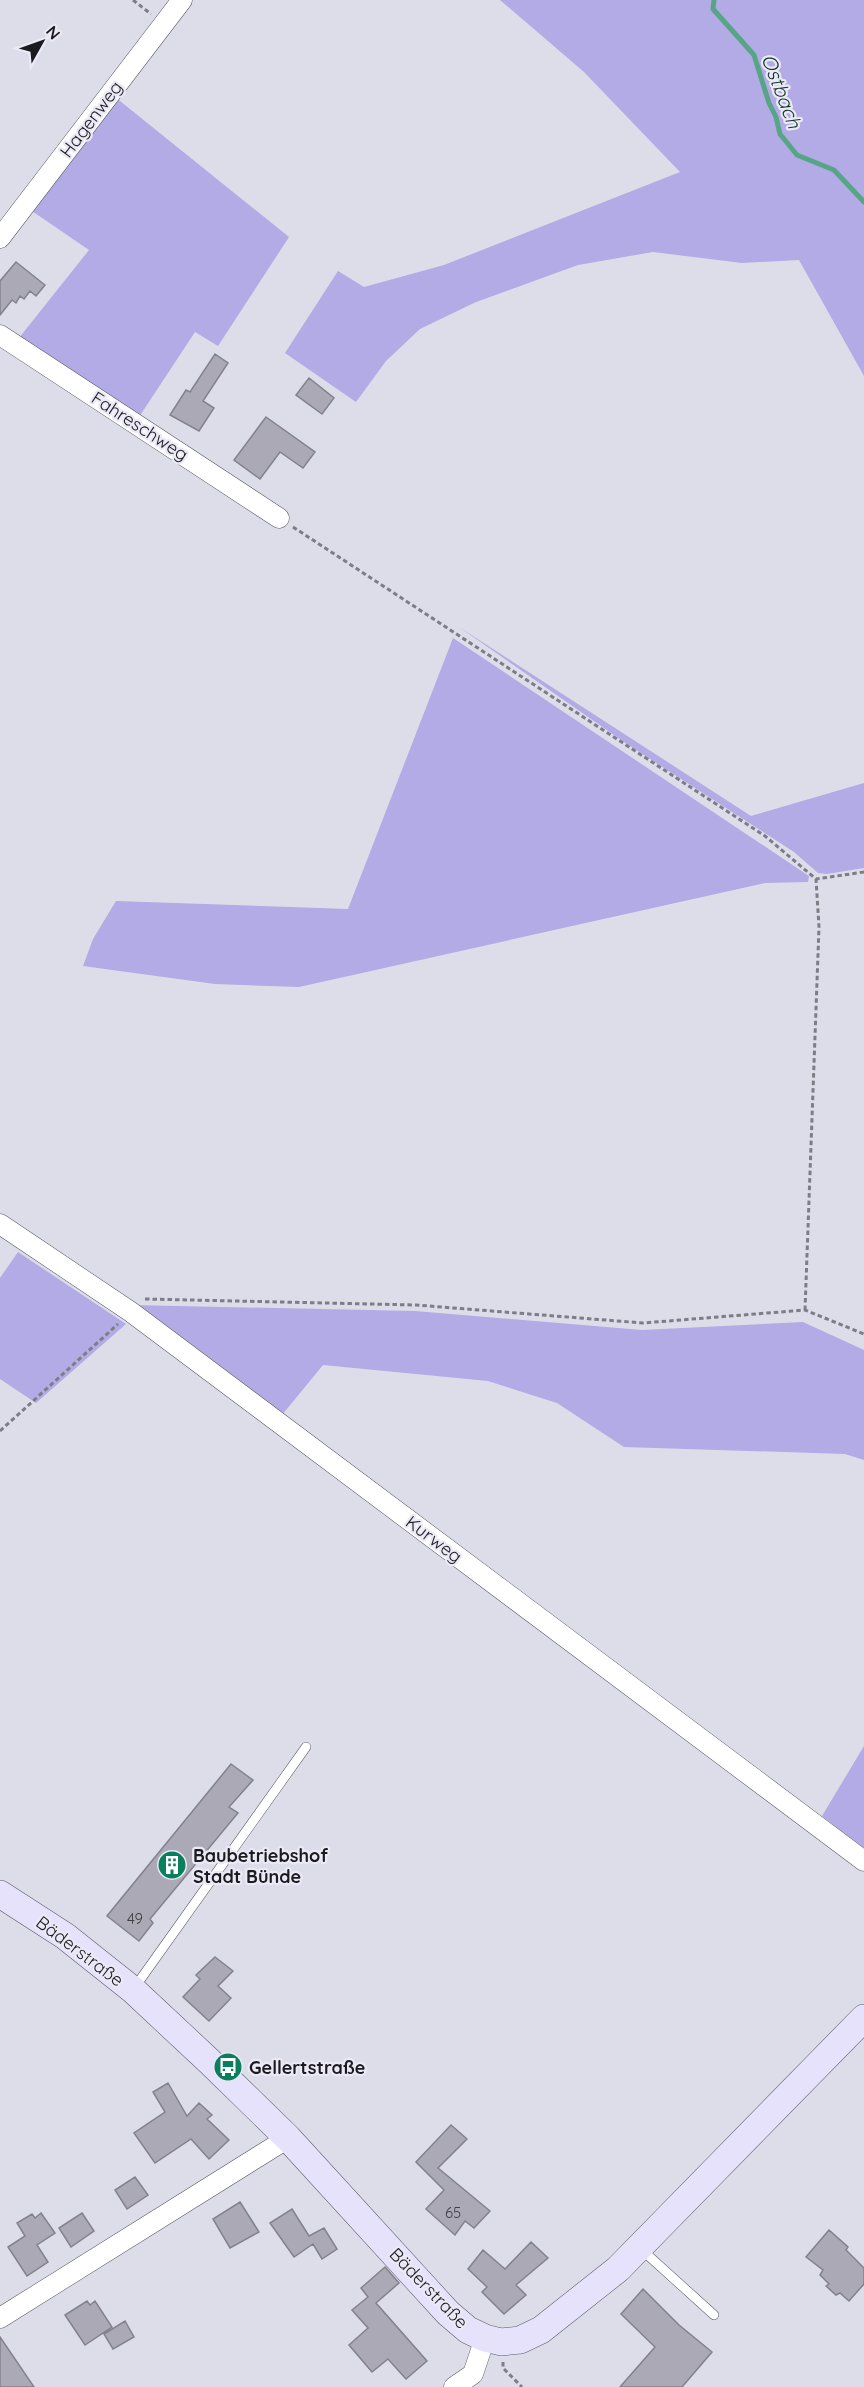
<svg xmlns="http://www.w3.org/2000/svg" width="864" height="2387" viewBox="0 0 864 2387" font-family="Quicksand,sans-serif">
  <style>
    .green { fill: #b2abe5 }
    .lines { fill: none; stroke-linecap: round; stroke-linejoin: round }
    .stream { stroke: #57a586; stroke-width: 5 }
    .building { fill: #aaa9b5; stroke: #82818c; stroke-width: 1.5 }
    .lane-casing { stroke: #5d5c67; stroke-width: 10 }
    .street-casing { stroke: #5d5c67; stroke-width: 21 }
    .secondary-casing { stroke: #5d5c67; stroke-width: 28 }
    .path { stroke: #7e7d86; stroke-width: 3; stroke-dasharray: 4.5 3; stroke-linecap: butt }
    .lane { stroke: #fff; stroke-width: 9 }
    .street { stroke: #fff; stroke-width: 20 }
    .secondary { stroke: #e6e2fc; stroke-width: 27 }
    .labels { text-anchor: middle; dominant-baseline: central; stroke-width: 4.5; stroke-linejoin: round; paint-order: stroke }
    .number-label { font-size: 15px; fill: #3f3e44 }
    .street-label { font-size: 18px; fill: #1b1b1f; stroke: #ebe9f6 }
    .poi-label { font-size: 18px; font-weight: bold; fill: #1b1b1f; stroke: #ebe9f6; text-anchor: start }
    .water-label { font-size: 20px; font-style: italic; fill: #14372a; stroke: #ebe9f6 }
  </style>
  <rect width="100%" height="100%" fill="#dddce9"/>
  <path class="green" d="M 500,0 L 864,0 L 864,376 L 799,260 L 742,263 L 653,252 L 578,265 L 476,302 L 420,329 L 386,361 L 356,402 L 285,353 L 338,271 L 364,287 L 444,265 L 680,172 L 584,72 Z
    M 115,97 L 289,237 L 218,346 L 195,332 L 139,417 L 19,338 L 89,250 L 29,209 Z
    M 459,627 L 751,816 L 864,783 L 864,868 L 827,874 L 818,873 L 794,852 L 627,744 Z
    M 453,638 L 809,876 L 808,882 L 765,883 L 299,987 L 215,984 L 83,966 L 93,939 L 116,901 L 348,909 Z
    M 18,1252 L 126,1324 L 36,1403 L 0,1379 L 0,1278 Z
    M 132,1305 L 415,1311 L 642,1330 L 803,1322 L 864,1350 L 864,1460 L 845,1454 L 624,1447 L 557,1403 L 488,1381 L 323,1365 L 282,1415 Z
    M 864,1746 L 864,1849 L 822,1816 Z"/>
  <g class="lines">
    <path class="stream" d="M 714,0 L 713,9 L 754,55 L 769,103 L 776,117 L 780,134 L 797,155 L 834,170 L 864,202"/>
  </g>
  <path class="building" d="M 16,262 L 45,285 L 36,296 L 30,291 L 24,299 L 20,296 L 16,303 L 12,300 L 0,315 L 0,281 Z
    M 215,354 L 228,363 L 203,401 L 214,408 L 199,431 L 170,415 L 186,390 L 190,392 Z
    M 309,378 L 334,398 L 322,414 L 296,395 Z
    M 266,417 L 315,452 L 303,468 L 280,452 L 260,479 L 234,460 Z
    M 231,1764 L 253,1780 L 229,1807 L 238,1813 L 150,1919 L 153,1923 L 139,1941 L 107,1916 Z
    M 215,1957 L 233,1971 L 218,1986 L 231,1998 L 209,2021 L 183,1997 L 200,1979 L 196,1975 Z
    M 168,2083 L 187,2116 L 199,2103 L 212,2115 L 207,2119 L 229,2140 L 209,2159 L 191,2139 L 155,2163 L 134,2133 L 165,2112 L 153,2092 Z
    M 451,2125 L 467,2139 L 438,2168 L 490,2211 L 474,2228 L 465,2221 L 455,2235 L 426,2209 L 444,2190 L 416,2162 Z
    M 135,2177 L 148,2195 L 127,2209 L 115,2190 Z
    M 240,2202 L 259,2232 L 230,2248 L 213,2219 Z
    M 292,2209 L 309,2236 L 324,2228 L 337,2249 L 322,2259 L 313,2244 L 294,2257 L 270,2223 Z
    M 41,2213 L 55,2233 L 37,2245 L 48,2262 L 27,2276 L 8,2247 L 25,2236 L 17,2223 L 32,2214 L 35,2218 Z
    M 82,2213 L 94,2231 L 71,2247 L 59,2228 Z
    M 829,2230 L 848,2247 L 846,2250 L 864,2268 L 864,2284 L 849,2301 L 840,2293 L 836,2295 L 826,2286 L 829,2284 L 820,2275 L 823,2270 L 806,2257 Z
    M 531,2242 L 548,2258 L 516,2285 L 526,2295 L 504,2314 L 482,2292 L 487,2287 L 468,2269 L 483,2250 L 505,2269 Z
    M 385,2267 L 399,2283 L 376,2303 L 427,2361 L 406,2379 L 388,2359 L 372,2372 L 349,2345 L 368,2328 L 352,2310 L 368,2297 L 361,2288 Z
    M 643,2289 L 679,2325 L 712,2352 L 682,2387 L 620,2387 L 655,2347 L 621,2314 Z
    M 87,2301 L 90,2305 L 95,2301 L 112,2327 L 85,2345 L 65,2315 Z
    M 125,2321 L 134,2337 L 113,2349 L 104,2334 Z
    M 0,2337 L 34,2387 L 0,2387 Z"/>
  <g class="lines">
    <g class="lane-casing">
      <path id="lane" d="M 135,1987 L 306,1747
        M 641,2249 L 714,2315"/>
    </g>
    <g class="street-casing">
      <path id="street" d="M 0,238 L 182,0
        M 0,335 L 279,518
        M 0,1224 L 131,1312 L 864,1861
        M 0,2318 L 288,2138
        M 454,2387 L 473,2374 L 485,2338"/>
    </g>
    <g class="secondary-casing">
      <path id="secondary" d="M 0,1894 L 65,1936 L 133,1990 L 210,2062 L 288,2138 L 448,2313 L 468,2330 L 485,2338 L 501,2342 L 520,2340 L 541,2330 L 618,2269 L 864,2018"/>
    </g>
    <path class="path" d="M 133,0 L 151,14
      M 293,527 L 765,836 L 816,879 L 864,872
      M 145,1299 L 416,1305 L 643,1323 L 805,1310 L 864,1334
      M 805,1310 L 819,927 L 816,879
      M 0,1431 L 118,1324
      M 503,2362 L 503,2368 L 522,2387"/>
    <use href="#lane" class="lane"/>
    <use href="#street" class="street"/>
    <use href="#secondary" class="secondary"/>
  </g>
  <defs>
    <g id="building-disc" transform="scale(1.5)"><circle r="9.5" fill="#0a7f5d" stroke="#ebe9f6"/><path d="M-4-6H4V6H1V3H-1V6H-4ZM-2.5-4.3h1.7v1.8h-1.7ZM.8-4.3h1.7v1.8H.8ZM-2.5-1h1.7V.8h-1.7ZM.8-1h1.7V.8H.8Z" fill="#fff"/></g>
    <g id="bus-disc" transform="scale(1.5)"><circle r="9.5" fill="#0a7f5d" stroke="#ebe9f6"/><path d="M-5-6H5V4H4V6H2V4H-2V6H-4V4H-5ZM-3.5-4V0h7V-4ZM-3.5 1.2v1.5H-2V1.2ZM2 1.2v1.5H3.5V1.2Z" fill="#fff"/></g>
  </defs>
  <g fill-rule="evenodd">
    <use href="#building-disc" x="172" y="1865"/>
    <use href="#bus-disc" x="228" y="2067"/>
  </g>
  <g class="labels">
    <g class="number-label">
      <text x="135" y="1918">49</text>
      <text x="453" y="2212">65</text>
    </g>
    <g class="street-label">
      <text transform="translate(91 119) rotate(-53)">Hagenweg</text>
      <text transform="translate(140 426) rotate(33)">Fahreschweg</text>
      <text transform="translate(434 1539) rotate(37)">Kurweg</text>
      <text transform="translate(80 1951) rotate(37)">Bäderstraße</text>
      <text transform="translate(429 2288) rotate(46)">Bäderstraße</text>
    </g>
    <g class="poi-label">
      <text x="193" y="1855">Baubetriebshof<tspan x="193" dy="21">Stadt Bünde</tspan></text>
      <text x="249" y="2067">Gellertstraße</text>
    </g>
    <g class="water-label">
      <text transform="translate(782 91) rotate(69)">Ostbach</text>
    </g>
  </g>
  <g transform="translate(42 42) rotate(50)" stroke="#ebe9f6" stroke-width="4.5" paint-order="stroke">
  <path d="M0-4.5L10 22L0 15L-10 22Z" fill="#1b1b1f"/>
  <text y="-9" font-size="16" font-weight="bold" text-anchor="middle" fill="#1b1b1f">N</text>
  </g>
</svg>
